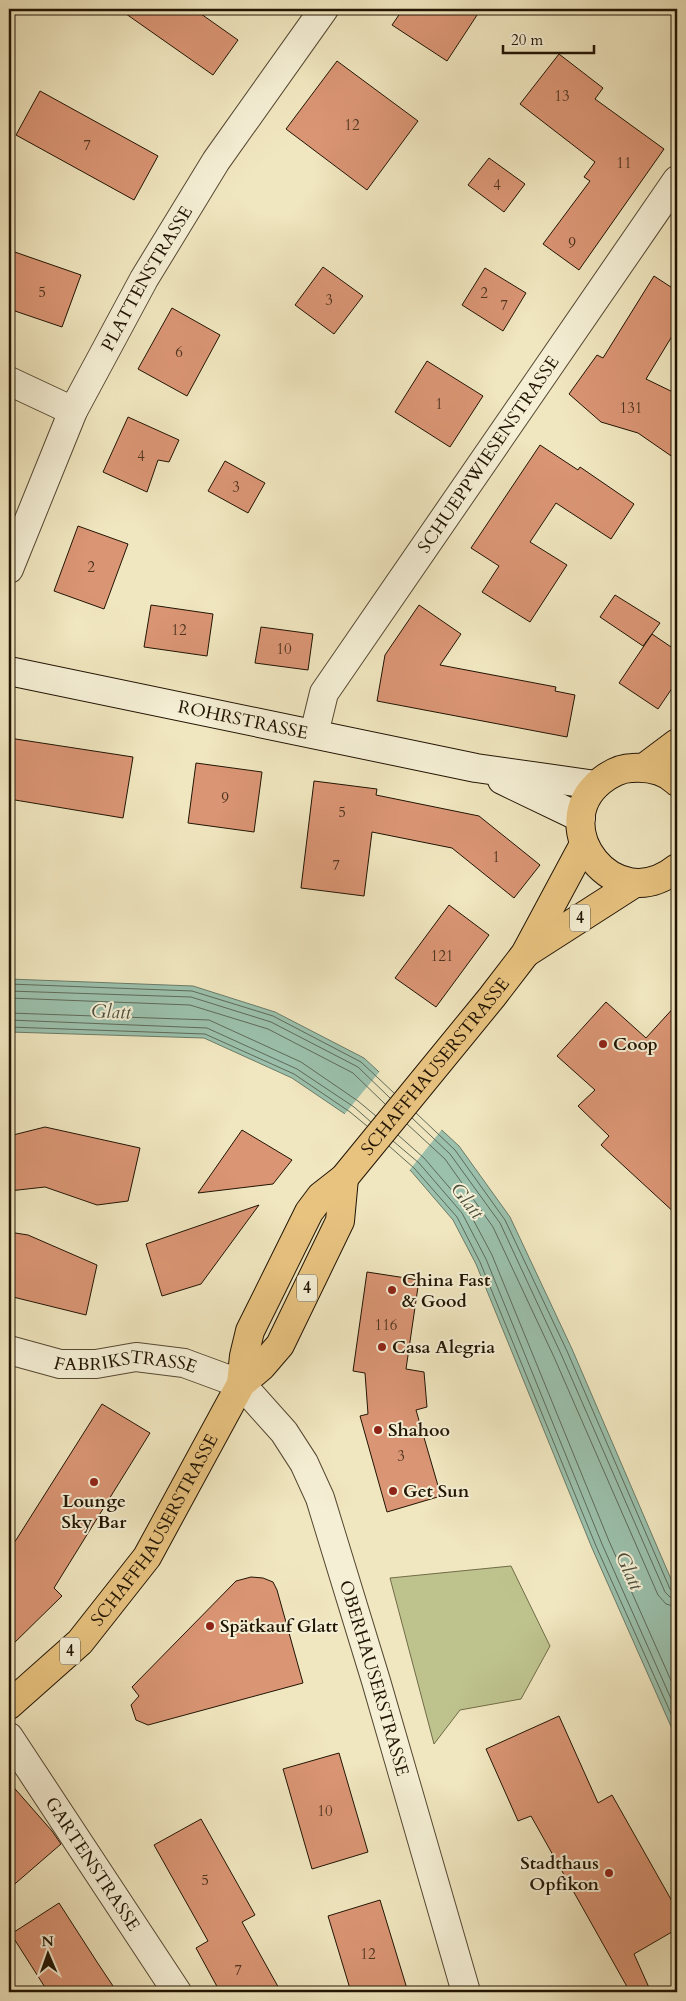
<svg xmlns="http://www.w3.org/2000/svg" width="686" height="2001" viewBox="0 0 686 2001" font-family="Cardo,serif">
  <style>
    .green { fill: #bec38e; stroke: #706c48 }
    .water { fill: #9bc0ac; stroke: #6a7b68 }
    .pier { fill: #f0e6bf }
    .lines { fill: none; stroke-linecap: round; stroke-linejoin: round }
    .shore { stroke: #5e6a58; stroke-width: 1 }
    .building { fill: #da9574; stroke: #211403 }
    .minor-casing { stroke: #554832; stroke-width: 30 }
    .tertiary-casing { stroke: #554832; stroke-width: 30 }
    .secondary-casing { stroke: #211403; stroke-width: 30 }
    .primary-casing { stroke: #211403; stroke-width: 30 }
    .minor { stroke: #f5efd5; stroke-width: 28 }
    .tertiary { stroke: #f5efd5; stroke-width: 28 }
    .secondary { stroke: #f5efd5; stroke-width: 28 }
    .primary { stroke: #e8c380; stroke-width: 28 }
    .poi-dot { fill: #8f2418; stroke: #f5efd5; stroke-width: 2 }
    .labels { text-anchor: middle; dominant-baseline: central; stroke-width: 4; stroke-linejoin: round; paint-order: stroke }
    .number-label { font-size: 15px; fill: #4f341f }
    .shield { fill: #f5efd5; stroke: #615642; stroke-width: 1 }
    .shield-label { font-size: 16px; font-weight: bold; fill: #211403 }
    .street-label { font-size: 18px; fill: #211403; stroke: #f5efd5 }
    .poi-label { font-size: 18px; font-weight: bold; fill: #211403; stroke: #f5efd5; text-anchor: start }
    .water-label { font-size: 19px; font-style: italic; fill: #4c503e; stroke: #f5efd5 }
  </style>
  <rect width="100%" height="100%" fill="#f0e6bf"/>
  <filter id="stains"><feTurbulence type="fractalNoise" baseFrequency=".004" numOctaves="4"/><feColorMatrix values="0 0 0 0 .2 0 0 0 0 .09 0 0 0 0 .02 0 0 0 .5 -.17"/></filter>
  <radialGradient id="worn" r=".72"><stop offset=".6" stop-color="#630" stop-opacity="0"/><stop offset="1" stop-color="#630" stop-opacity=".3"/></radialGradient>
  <path class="green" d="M 511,1566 L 550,1646 L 521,1699 L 460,1710 L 434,1744 L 390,1578 Z"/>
  <path class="water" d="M 9,979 L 193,986 L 275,1012 L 364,1058 L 459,1146 L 510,1217 L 572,1349 L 677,1593 L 677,1740 L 592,1548 L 476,1264 L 453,1220 L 411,1171 L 348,1116 L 292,1078 L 204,1038 L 9,1032 Z"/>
  <path class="pier" d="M 381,1070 L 443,1128 L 408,1172 L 343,1116 Z"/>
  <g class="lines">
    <path class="shore" d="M 9,984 L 192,991 L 273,1016 L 361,1062 L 394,1093
      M 9,991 L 191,997 L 271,1022 L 358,1067 L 390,1098
      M 9,998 L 190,1005 L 268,1029 L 353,1073 L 385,1104
      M 9,1013 L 209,1020 L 301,1062 L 358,1101 L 376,1116
      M 9,1020 L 207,1028 L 297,1069 L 354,1107 L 371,1122
      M 9,1027 L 205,1034 L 294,1074 L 350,1112 L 367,1126
      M 416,1113 L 455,1150 L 505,1220 L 567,1351 L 670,1589 L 673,1592 L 677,1593
      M 412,1118 L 450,1154 L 500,1223 L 561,1354 L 665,1592 L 670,1597 L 677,1599
      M 407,1124 L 445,1159 L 493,1227 L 554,1357 L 658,1595 L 666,1604 L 677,1607
      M 398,1135 L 424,1158 L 467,1208 L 492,1255 L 609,1541 L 677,1694
      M 393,1141 L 419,1163 L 462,1213 L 486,1259 L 602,1544 L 677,1712
      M 389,1146 L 414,1168 L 457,1217 L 480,1262 L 596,1546 L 677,1727"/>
  </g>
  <path class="building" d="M 119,9 L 194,9 L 238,40 L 213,75 Z
    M 403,9 L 481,9 L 447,61 L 392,25 Z
    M 559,54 L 603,88 L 595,99 L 664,149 L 579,270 L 543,244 L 590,181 L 584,177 L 595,162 L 520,104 Z
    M 337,61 L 418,121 L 367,190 L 286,129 Z
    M 40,91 L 158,156 L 134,200 L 16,135 Z
    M 489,158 L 525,184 L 504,212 L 468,185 Z
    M 9,250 L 81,275 L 62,327 L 9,309 Z
    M 323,267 L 363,296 L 334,334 L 295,305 Z
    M 485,268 L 526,293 L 503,331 L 462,305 Z
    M 654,276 L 677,291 L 677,328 L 646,379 L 677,394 L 677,460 L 638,433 L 601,422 L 569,394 L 597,355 L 603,358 Z
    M 172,308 L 220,335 L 187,396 L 138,369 Z
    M 427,361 L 483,396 L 450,447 L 395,412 Z
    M 128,417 L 179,440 L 169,462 L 158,460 L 147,492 L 103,472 Z
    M 540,445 L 578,470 L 580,467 L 634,504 L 611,539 L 556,503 L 530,542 L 567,565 L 530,622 L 482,592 L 499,566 L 471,548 Z
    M 225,461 L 265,483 L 248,513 L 208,491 Z
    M 78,526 L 128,544 L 104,609 L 54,591 Z
    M 615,595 L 660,623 L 643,646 L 600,617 Z
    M 151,605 L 213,614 L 207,656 L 144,647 Z
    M 419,605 L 461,634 L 440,665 L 556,687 L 555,691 L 575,695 L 567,737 L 377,701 L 385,655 Z
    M 261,627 L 313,634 L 308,670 L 255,663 Z
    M 652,634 L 677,651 L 677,681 L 658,709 L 619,683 Z
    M 9,738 L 133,757 L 123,818 L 9,799 Z
    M 196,763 L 262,772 L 254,832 L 188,823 Z
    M 314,781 L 377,789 L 376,795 L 479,816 L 540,865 L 514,898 L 452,848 L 372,832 L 364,896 L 301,888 Z
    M 449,905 L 489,935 L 436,1007 L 395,978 Z
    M 606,1002 L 646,1038 L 677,1004 L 677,1215 L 601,1145 L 609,1136 L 578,1106 L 595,1090 L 557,1056 Z
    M 45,1127 L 140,1148 L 128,1201 L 97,1205 L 45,1187 L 9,1191 L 9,1136 Z
    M 242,1130 L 292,1160 L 273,1184 L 198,1193 Z
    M 259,1205 L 201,1284 L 162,1296 L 146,1244 Z
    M 9,1232 L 28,1235 L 97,1265 L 86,1315 L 9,1296 Z
    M 367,1272 L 419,1280 L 406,1369 L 424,1372 L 427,1407 L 416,1410 L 441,1496 L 387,1512 L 360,1416 L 368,1414 L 365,1373 L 353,1371 Z
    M 102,1404 L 150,1433 L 54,1588 L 62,1596 L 9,1648 L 9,1548 L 16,1540 Z
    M 251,1577 L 263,1578 L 273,1582 L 277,1590 L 303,1683 L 148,1725 L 136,1720 L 131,1705 L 139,1696 L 132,1687 L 236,1581 Z
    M 559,1716 L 598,1803 L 612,1795 L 677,1910 L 677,1929 L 634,1954 L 651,1992 L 630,1992 L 531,1816 L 518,1821 L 486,1749 Z
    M 339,1753 L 368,1852 L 312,1869 L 283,1769 Z
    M 9,1782 L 52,1831 L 61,1844 L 9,1889 Z
    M 201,1819 L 255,1915 L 242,1922 L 281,1992 L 220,1992 L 196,1948 L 208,1941 L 154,1845 Z
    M 380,1900 L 408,1992 L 351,1992 L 328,1916 Z
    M 59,1903 L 97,1962 L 117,1992 L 48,1992 L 11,1934 Z"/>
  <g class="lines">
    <g class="minor-casing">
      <g id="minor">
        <path d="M 9,381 L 73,411"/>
        <path id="s1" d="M 9,569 L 73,411 L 144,279 L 216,161 L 324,9"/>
        <path id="s2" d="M 314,734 L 324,693 L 677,180"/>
        <path id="s3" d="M 9,1350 L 60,1364 L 96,1364 L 136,1357 L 184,1363 L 241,1384"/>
        <path id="s4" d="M 9,1737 L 177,1992"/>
      </g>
    </g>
    <g class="tertiary-casing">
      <g id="tertiary">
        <path id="s5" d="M 241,1384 L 284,1432 L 304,1463 L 320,1498 L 376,1681 L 466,1992"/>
      </g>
    </g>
    <g class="secondary-casing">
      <g id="secondary">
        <path id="s6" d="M 9,671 L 476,768 L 596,785"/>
        <path d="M 502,780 L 581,818"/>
      </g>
    </g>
    <g class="primary-casing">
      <g id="primary">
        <path d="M 645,767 L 677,743"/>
        <path d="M 677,782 C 665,770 648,767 632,768 C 620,768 610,774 601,781 C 545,826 614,919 677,868"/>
        <path d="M 526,953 L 635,883"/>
        <path id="s7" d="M 241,1384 L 244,1356 L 250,1331 L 309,1212 L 321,1196 L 344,1178 L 492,997 L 525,954 L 584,844"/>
        <path id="s8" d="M 9,1705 L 80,1642 L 147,1557 L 241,1384 L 262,1366 L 280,1345 L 340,1221 L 344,1178"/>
      </g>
    </g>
    <use href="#minor" class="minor"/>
    <use href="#tertiary" class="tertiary"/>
    <use href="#secondary" class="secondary"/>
    <use href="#primary" class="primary"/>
  </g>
  <g class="poi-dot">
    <circle cx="603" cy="1044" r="5"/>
    <circle cx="392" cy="1290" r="5"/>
    <circle cx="382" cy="1347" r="5"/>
    <circle cx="378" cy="1430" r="5"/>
    <circle cx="94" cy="1482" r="5"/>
    <circle cx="393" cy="1491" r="5"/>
    <circle cx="210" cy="1626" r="5"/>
    <circle cx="609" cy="1873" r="5"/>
  </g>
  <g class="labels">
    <g class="number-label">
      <text x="562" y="96">13</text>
      <text x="352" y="125">12</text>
      <text x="87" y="145">7</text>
      <text x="624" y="163">11</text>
      <text x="497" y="185">4</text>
      <text x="572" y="243">9</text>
      <text x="42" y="292">5</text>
      <text x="484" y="293">2</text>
      <text x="329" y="300">3</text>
      <text x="504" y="305">7</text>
      <text x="179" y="352">6</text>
      <text x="439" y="404">1</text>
      <text x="631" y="408">131</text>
      <text x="141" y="456">4</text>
      <text x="236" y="487">3</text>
      <text x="91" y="567">2</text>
      <text x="179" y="630">12</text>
      <text x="284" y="649">10</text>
      <text x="225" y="798">9</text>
      <text x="342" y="812">5</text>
      <text x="496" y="857">1</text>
      <text x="336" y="865">7</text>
      <text x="442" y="956">121</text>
      <text x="386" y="1325">116</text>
      <text x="401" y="1456">3</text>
      <text x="325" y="1811">10</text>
      <text x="205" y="1880">5</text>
      <text x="368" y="1954">12</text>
      <text x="238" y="1970">7</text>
    </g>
    <g class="shield">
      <rect x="570" y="904.5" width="20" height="27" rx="4"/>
      <rect x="297" y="1274.5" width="20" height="27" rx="4"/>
      <rect x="60" y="1637.5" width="20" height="27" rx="4"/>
    </g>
    <g class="shield-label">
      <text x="580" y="918">4</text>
      <text x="307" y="1288">4</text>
      <text x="70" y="1651">4</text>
    </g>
    <g class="street-label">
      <text stroke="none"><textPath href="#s1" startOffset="322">PLATTENSTRASSE</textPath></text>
      <text stroke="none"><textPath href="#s2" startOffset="332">SCHUEPPWIESENSTRASSE</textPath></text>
      <text stroke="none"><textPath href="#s6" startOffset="239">ROHRSTRASSE</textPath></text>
      <text stroke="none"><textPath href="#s7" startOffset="380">SCHAFFHAUSERSTRASSE</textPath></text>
      <text stroke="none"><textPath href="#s3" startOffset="119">FABRIKSTRASSE</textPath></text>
      <text stroke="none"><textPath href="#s8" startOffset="230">SCHAFFHAUSERSTRASSE</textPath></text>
      <text stroke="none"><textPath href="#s5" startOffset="328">OBERHAUSERSTRASSE</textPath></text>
      <text stroke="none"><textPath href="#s4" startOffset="152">GARTENSTRASSE</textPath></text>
    </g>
    <g class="poi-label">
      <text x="613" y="1044">Coop</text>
      <text x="402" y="1280">China Fast<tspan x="402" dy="21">&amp; Good</tspan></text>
      <text x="392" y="1347">Casa Alegria</text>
      <text x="388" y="1430">Shahoo</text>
      <text x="403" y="1491">Get Sun</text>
      <text x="94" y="1501" text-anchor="middle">Lounge<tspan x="94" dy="21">Sky Bar</tspan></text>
      <text x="220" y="1626">Spätkauf Glatt</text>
      <text x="599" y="1863" text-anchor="end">Stadthaus<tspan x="599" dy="21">Opfikon</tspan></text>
    </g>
    <g class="water-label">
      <text transform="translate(111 1012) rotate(2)">Glatt</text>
      <text transform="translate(467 1201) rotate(52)">Glatt</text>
      <text transform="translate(629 1571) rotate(66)">Glatt</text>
    </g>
  </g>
  <rect width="686" height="2001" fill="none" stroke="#f0e6bf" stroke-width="30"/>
  <rect x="10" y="10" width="666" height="1981" fill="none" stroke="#211403" stroke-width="2.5"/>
  <rect x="15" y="15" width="656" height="1971" fill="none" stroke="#211403"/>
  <g transform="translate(48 1954) rotate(358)" stroke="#f5efd5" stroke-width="4" paint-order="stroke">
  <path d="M0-4L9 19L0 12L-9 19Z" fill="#211403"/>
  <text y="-8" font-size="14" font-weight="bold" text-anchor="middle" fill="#211403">N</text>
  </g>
  <path d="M503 45v8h91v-8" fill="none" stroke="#211403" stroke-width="2.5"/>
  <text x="511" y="45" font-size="15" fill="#211403" stroke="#f5efd5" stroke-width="4" paint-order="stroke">20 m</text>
  <rect width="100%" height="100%" filter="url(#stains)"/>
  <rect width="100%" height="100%" fill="url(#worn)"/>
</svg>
